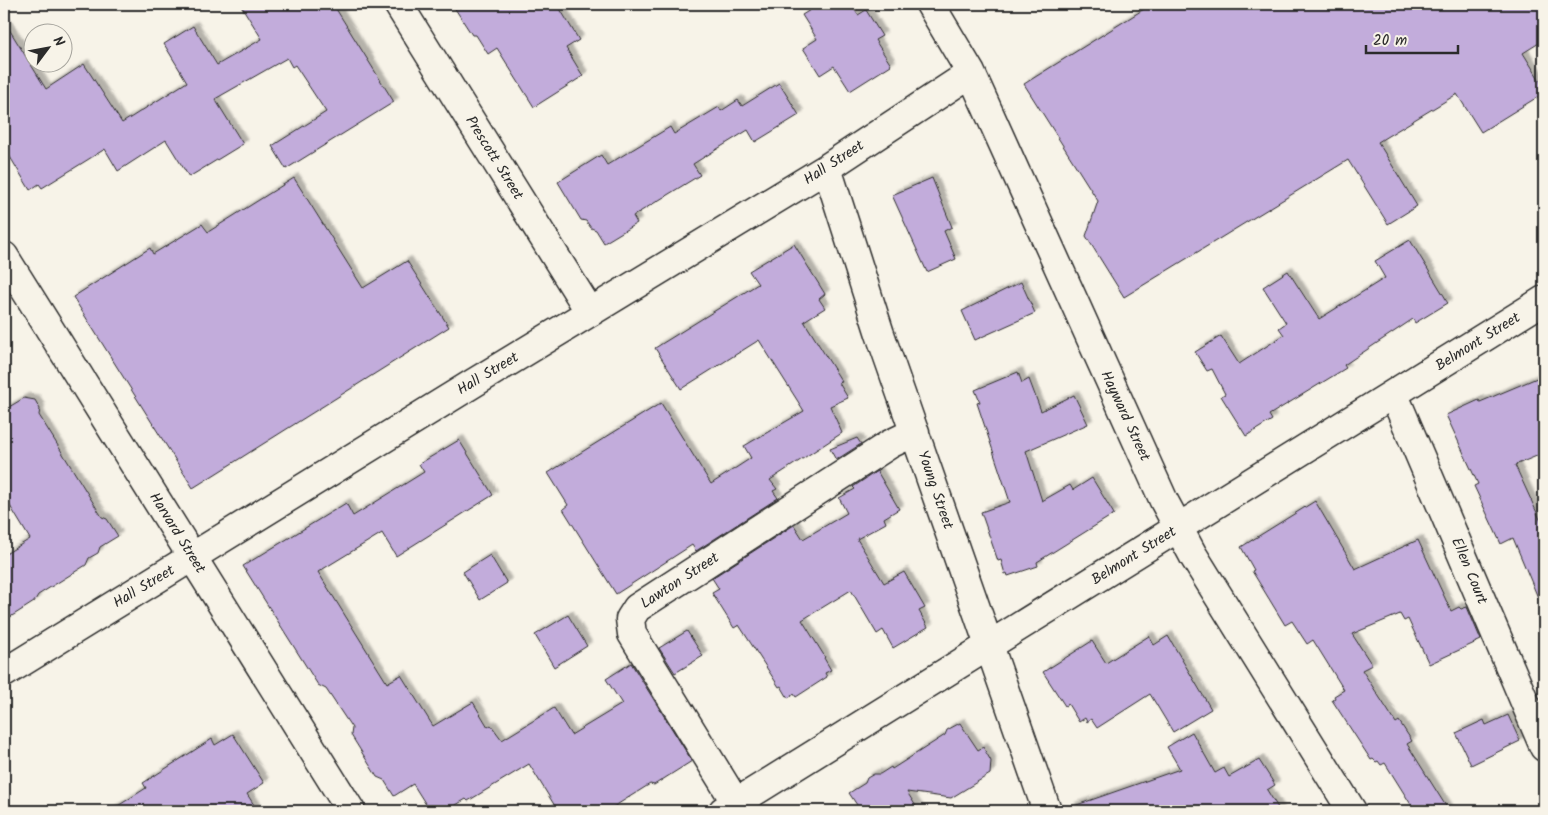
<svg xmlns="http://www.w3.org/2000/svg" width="1548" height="815" viewBox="0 0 1548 815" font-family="Kalam,sans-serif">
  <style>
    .building { fill: #c2acdb; stroke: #2b2b2b; filter: url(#shadow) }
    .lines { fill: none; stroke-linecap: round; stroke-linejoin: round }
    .minor-casing { stroke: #2b2b2b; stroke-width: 31 }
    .minor { stroke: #f7f3e8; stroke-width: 28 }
    .labels { text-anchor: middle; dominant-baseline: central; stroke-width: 4; stroke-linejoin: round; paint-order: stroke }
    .street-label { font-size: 15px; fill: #2b2b2b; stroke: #f7f3e8 }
  </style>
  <defs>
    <filter id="shadow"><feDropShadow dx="4.5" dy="-4.5" stdDeviation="1" flood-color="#0004"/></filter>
  </defs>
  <rect width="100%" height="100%" fill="#f7f3e8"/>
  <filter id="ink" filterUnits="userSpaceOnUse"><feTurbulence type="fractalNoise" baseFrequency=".02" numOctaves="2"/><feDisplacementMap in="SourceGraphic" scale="10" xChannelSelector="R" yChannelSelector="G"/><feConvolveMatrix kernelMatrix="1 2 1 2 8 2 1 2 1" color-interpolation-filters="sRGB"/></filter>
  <g filter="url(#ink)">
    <path class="building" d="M 240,4 L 333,4 L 394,102 L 286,169 L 272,146 L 326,112 L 295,65 L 292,67 L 287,58 L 215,99 L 243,144 L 189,177 L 166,140 L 118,171 L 105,149 L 42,188 L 39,184 L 30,190 L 4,147 L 4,21 L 46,89 L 84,64 L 122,123 L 187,82 L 164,44 L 193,26 L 217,65 L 262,39 Z
      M 452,4 L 557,4 L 579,40 L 566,48 L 583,76 L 534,107 L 497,48 L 488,54 L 476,35 L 472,35 Z
      M 820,4 L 851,4 L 858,15 L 866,10 L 882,36 L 875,40 L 891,65 L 850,91 L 834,66 L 820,75 L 803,48 L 817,39 L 802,15 Z
      M 1152,4 L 1544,4 L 1544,40 L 1523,53 L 1544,87 L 1544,93 L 1481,132 L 1457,94 L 1378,142 L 1417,206 L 1388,224 L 1348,160 L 1124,297 L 1086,236 L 1098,201 L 1024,84 Z
      M 779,83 L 799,115 L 755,142 L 748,130 L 693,164 L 700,175 L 633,216 L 637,223 L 604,243 L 596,230 L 591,228 L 586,221 L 581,220 L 558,182 L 601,155 L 607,165 L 670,127 L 674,134 L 719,107 L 721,111 L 738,100 L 742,106 Z
      M 294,178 L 363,288 L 407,261 L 449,327 L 193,488 L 73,297 L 150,248 L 153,254 L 202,224 L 208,232 Z
      M 932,178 L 952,227 L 944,231 L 956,259 L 927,272 L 892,195 Z
      M 1410,240 L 1446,299 L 1445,299 L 1448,303 L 1415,323 L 1413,319 L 1344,365 L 1346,368 L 1269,415 L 1272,420 L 1246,436 L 1221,396 L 1225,394 L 1212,369 L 1207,371 L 1195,352 L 1221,336 L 1239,364 L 1284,335 L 1279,328 L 1286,323 L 1263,287 L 1288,271 L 1319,319 L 1385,278 L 1375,261 Z
      M 794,244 L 825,294 L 819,299 L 825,308 L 804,321 L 842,382 L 839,383 L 848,398 L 830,406 L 842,433 L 770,480 L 777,489 L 773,491 L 778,498 L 696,551 L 692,545 L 616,594 L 563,509 L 568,505 L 548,473 L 661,403 L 711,484 L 751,458 L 744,446 L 804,411 L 759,340 L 681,389 L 655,348 L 758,284 L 749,271 Z
      M 1021,282 L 1035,313 L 975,340 L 962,311 Z
      M 1018,372 L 1022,383 L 1029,379 L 1041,411 L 1074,395 L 1088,424 L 1026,451 L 1042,501 L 1070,485 L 1073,490 L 1092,478 L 1114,514 L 1037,562 L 1038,566 L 1008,576 L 1007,573 L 1005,574 L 1001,560 L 998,561 L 981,512 L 1010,502 L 977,403 L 980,402 L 975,390 Z
      M 1544,375 L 1544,453 L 1515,465 L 1544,528 L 1544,612 L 1513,538 L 1501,544 L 1474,486 L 1478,484 L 1446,415 L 1479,400 L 1480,402 Z
      M 24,398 L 35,400 L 40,409 L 39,415 L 102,517 L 107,519 L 118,536 L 100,547 L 98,553 L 89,558 L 86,565 L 38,595 L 34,602 L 4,621 L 4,555 L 30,539 L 4,496 L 4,410 Z
      M 857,438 L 861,444 L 836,460 L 830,449 Z
      M 459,440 L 493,495 L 396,556 L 382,533 L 318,572 L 387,683 L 401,675 L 433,726 L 473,702 L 488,727 L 491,725 L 502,740 L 554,708 L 571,735 L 622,704 L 606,679 L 631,663 L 692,761 L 654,785 L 650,784 L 607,811 L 558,811 L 529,764 L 468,801 L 466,799 L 446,811 L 430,811 L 413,784 L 394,796 L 384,780 L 377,777 L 351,735 L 352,728 L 326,689 L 318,685 L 243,566 L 346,503 L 353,516 L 424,472 L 419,464 Z
      M 877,471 L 899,509 L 884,518 L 886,523 L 857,539 L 884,583 L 904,572 L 925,608 L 919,611 L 928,627 L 893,648 L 883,630 L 877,634 L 851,590 L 802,620 L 825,657 L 824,658 L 831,670 L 825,673 L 827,677 L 796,697 L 794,694 L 788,698 L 781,686 L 779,687 L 739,625 L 734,628 L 712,593 L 719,589 L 712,578 L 794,525 L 803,539 L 847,513 L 839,498 L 855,489 L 853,487 Z
      M 1315,501 L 1355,569 L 1418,540 L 1451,611 L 1459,607 L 1461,609 L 1467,607 L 1481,640 L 1429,664 L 1408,619 L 1404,621 L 1400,614 L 1352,634 L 1372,665 L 1362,670 L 1396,723 L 1399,721 L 1412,741 L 1407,744 L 1449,811 L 1415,811 L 1385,763 L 1381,765 L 1378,761 L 1376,762 L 1373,759 L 1371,760 L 1332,700 L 1335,698 L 1334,696 L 1344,690 L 1313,640 L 1307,644 L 1292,621 L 1285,625 L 1252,571 L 1254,570 L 1241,547 Z
      M 490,555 L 507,583 L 480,600 L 463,572 Z
      M 568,615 L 587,646 L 554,667 L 535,635 Z
      M 687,631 L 703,656 L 675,673 L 659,648 Z
      M 1149,636 L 1154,645 L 1168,636 L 1211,709 L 1173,732 L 1150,694 L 1097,728 L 1091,719 L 1087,722 L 1085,718 L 1079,722 L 1068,704 L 1065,706 L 1043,672 L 1092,641 L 1106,663 Z
      M 1508,715 L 1520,741 L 1471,765 L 1456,733 L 1484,720 L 1486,725 Z
      M 960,723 L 978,750 L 983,747 L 991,761 L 990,774 L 951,798 L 907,792 L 919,811 L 861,811 L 849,793 L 865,783 L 867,778 L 874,774 L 880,774 L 891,767 L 892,769 L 945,735 L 947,730 Z
      M 1192,732 L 1215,773 L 1224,768 L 1229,777 L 1259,760 L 1275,785 L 1267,790 L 1280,811 L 1072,811 L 1071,807 L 1180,769 L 1167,747 Z
      M 233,734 L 264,783 L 247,794 L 258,811 L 110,811 L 146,788 L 143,783 L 212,739 L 215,745 Z"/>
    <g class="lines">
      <g class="minor-casing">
        <path id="minor" d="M 398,4 L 590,312
          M 930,4 L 971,73 L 1164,501 L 1193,555 L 1352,811
          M 827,168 L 880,334 L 1047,811
          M 4,256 L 351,811
          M 1394,395 L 1544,747
          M 4,673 L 472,384 L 827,168 L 971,73
          M 736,803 L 632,634 L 630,619 L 637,608 L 890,444 L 915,432
          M 723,811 L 1544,300"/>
      </g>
      <use href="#minor" class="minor"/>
    </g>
  </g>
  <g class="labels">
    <g class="street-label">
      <text transform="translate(494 158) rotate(58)">Prescott Street</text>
      <text transform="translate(834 163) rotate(-33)">Hall Street</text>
      <text transform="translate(1478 342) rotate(-32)">Belmont Street</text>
      <text transform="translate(488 374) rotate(-31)">Hall Street</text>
      <text transform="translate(1125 416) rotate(65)">Hayward Street</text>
      <text transform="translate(935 490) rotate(71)">Young Street</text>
      <text transform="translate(177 533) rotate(58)">Harvard Street</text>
      <text transform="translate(1134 556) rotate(-32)">Belmont Street</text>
      <text transform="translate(1469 571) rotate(67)">Ellen Court</text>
      <text transform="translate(680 581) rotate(-33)">Lawton Street</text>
      <text transform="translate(144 587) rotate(-31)">Hall Street</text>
    </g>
  </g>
  <rect width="1548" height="815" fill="none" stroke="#f7f3e8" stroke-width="20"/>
  <rect x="10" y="10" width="1528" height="795" fill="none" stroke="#2b2b2b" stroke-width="2" filter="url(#ink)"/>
  <g transform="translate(48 48) rotate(58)"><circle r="24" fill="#f7f3e8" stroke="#a5a39c"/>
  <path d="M0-4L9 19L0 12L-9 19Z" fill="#2b2b2b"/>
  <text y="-8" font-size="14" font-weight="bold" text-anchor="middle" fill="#2b2b2b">N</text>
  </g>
  <path d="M1366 45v8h92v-8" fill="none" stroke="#2b2b2b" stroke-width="2.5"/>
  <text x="1373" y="45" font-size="15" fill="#2b2b2b" stroke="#f7f3e8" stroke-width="4" paint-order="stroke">20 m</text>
</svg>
